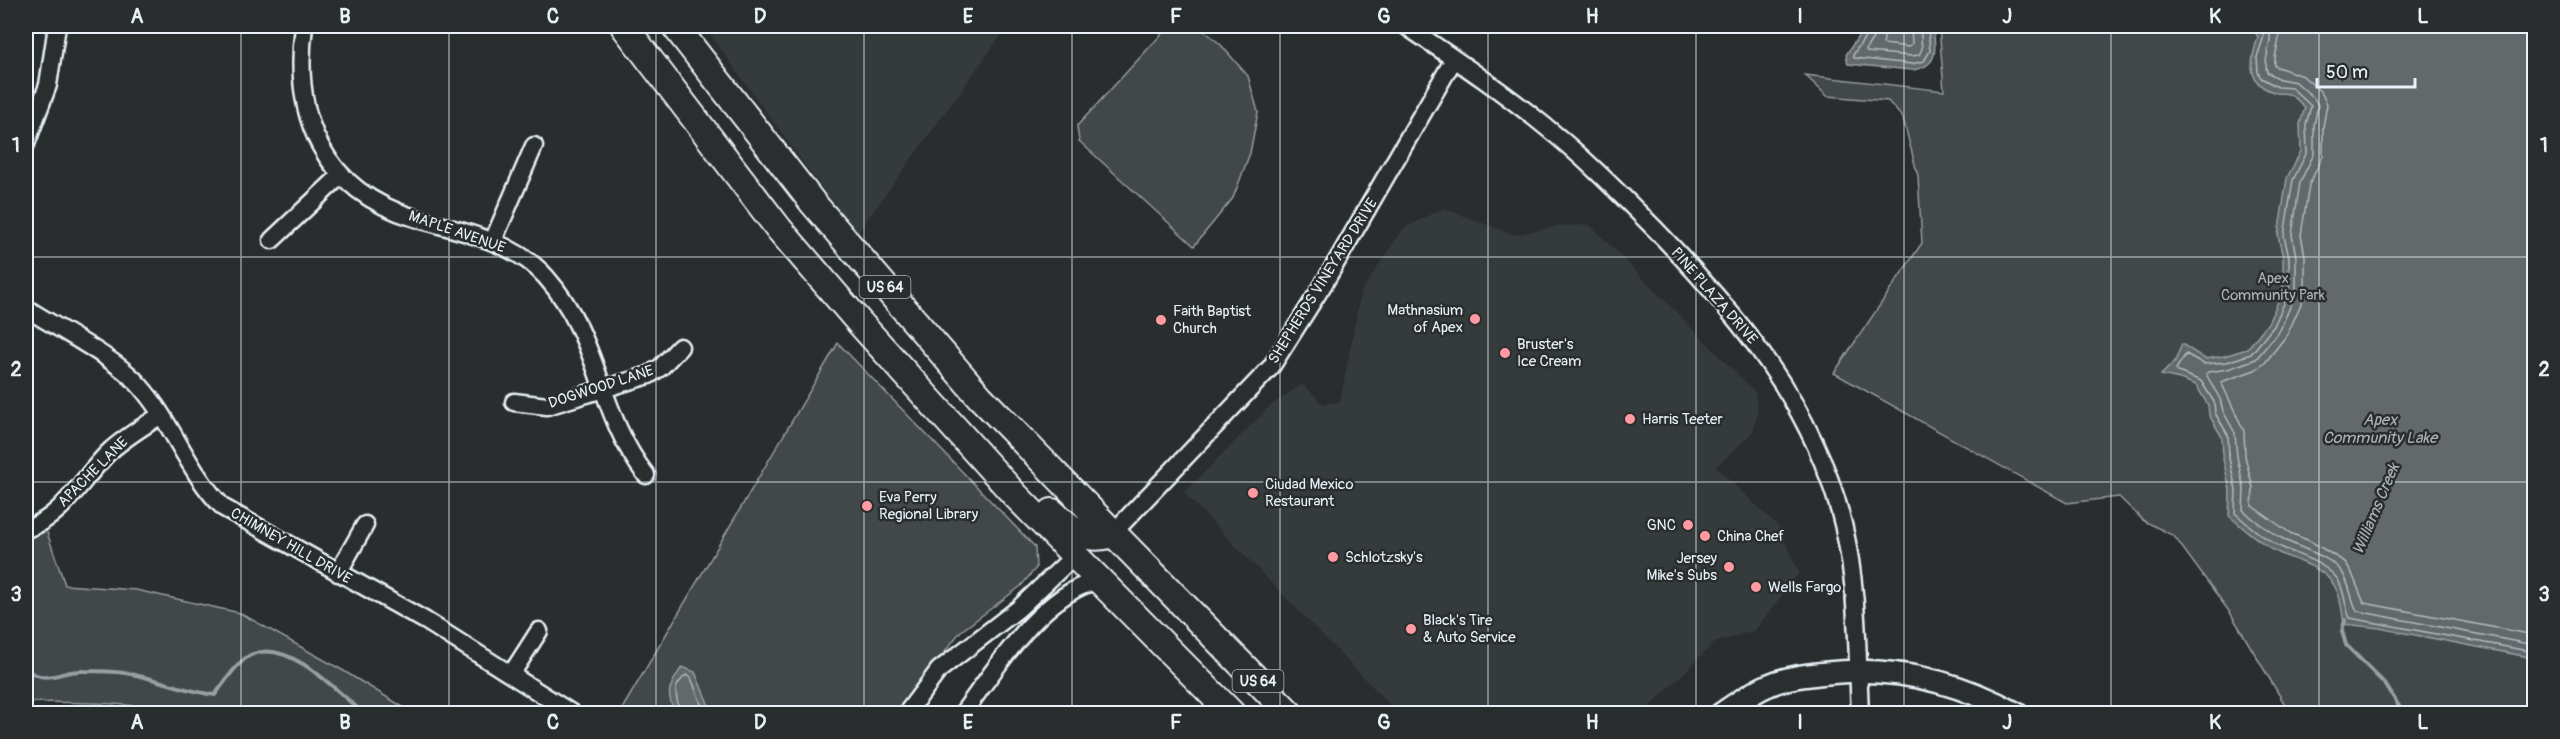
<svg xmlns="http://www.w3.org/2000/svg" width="2560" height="739" viewBox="0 0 2560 739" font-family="Pangolin,sans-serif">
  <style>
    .built { fill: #363a3b }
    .green { fill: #424648; stroke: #959ca0; stroke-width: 1.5 }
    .water { fill: #63686b; stroke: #989fa3; stroke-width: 1.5 }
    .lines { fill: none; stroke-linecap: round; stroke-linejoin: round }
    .shore { stroke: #b3bac0; stroke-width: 1.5 }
    .stream { stroke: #989fa3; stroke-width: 4 }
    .minor-casing { stroke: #e8f1f8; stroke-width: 21 }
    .major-casing { stroke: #e8f1f8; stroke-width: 26 }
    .highway-casing { stroke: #e8f1f8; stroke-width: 30 }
    .minor { stroke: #2a2d2e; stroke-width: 16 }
    .major { stroke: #2a2d2e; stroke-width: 21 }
    .highway { stroke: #2a2d2e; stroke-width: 26 }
    .grid { fill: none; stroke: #e8f1f8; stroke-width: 1.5; stroke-opacity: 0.55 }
    .poi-dot { fill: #ff9aa2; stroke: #2a2d2e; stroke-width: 2 }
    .labels { text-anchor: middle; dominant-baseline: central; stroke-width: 5; stroke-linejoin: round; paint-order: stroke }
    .shield { fill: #2a2d2e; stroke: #afb6bb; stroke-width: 1.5 }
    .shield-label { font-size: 14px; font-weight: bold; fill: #e8f1f8 }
    .street-label { font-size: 15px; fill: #e8f1f8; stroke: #2a2d2e }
    .park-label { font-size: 15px; fill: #aeb5ba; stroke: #2a2d2e }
    .poi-label { font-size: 15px; fill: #e8f1f8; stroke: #2a2d2e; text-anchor: start }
    .water-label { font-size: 16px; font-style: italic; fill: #acb3b9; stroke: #2a2d2e }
    .neatline { fill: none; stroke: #e8f1f8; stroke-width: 2 }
    .grid-label { font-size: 20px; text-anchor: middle; font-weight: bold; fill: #e8f1f8 }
  </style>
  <rect width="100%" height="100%" fill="#2a2d2e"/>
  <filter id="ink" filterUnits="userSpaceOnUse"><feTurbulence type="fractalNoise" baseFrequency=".0167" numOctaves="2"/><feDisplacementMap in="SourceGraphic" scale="12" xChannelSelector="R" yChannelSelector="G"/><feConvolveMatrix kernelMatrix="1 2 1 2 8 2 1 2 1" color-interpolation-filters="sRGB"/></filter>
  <g filter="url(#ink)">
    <path class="built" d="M 704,26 L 1008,26 L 856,235 Z
      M 1443,208 L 1514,235 L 1558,226 L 1590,225 L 1755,392 L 1758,410 L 1753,432 L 1716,467 L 1779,527 L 1799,573 L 1755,630 L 1714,643 L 1643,713 L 1398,713 L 1184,493 L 1270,406 L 1302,384 L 1323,404 L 1340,402 L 1361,292 L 1403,229 Z"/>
    <path class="green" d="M 1169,26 L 1199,26 L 1221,45 L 1248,76 L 1258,112 L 1250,153 L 1233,198 L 1194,246 L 1079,141 L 1077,126 Z
      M 1939,26 L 2534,26 L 2534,713 L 2290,713 L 2231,614 L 2174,536 L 2144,521 L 2119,497 L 2067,503 L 1834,373 L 1922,243 L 1918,176 L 1903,118 L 1888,101 L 1827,96 L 1805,75 L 1944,91 Z
      M 838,343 L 1035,547 L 1036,568 L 1021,586 L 960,632 L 898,713 L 619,714 Z
      M 43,521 L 65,585 L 136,590 L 240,613 L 342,670 L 413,713 L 180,714 C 131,701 76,703 26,702 L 26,528 Z"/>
    <path class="water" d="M 1865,26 L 1933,26 C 1935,47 1941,66 1912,70 L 1848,64 L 1846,55 Z
      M 2252,26 L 2534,26 L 2534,658 L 2379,628 L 2344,624 C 2342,610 2340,590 2330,580 C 2320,567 2295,560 2281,554 C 2262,545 2245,529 2229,516 L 2230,490 L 2223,459 L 2222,437 L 2209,415 L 2208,405 L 2196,385 L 2180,379 L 2161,375 L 2175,361 L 2182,344 L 2205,359 L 2224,356 L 2247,349 L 2268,323 L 2283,291 L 2283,257 L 2278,236 L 2287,178 L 2301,151 L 2300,124 L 2305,107 C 2300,103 2296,98 2291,95 C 2286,92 2282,94 2277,93 C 2245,85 2250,61 2258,37 Z
      M 682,667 L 695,672 L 712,713 L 675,713 C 665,691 669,687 682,667 Z"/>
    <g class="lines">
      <path class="shore" d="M 1870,26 L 1869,31 L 1853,55 L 1854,58 L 1912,64 L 1924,61 L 1930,51 L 1928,26
        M 1877,26 L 1876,33 L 1866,49 L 1867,52 L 1912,56 L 1919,55 L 1922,49 L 1920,26
        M 1886,26 L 1883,44 L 1909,47 L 1912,44 L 1911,26
        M 2259,26 L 2264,36 L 2257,57 L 2258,72 L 2261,78 L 2278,87 L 2292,88 L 2311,106 L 2306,124 L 2307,152 L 2293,180 L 2284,236 L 2289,257 L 2289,292 L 2274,326 L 2251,354 L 2227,362 L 2204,364 L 2186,354 L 2176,369 L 2178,372 L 2201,381 L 2214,402 L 2215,413 L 2228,435 L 2229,458 L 2236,490 L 2235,513 C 2249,526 2267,541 2285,549 C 2301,556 2321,562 2334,575 C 2345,586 2344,606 2350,618 L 2534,652
        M 2267,26 C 2276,41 2262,55 2267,72 L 2280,79 L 2296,82 L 2314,98 L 2318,105 L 2314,125 L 2314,154 L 2300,182 L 2292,235 L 2296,257 L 2296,293 L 2280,330 L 2256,359 L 2228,369 L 2208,372 L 2206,374 L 2220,399 L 2223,411 L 2235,433 L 2237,457 L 2244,489 L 2243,510 C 2255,521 2270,532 2285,540 C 2301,549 2331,556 2342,572 C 2350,584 2351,600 2357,611 L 2534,645
        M 2277,26 C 2283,41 2273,51 2275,66 L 2303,76 L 2321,92 L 2327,104 L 2323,127 L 2323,156 L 2309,185 L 2301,235 L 2305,256 L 2305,295 L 2287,335 L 2264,364 L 2255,370 L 2221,382 L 2244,431 L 2245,456 L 2253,488 L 2252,506 L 2290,533 L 2310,541 L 2345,562 L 2351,571 L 2364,603 L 2534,635
        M 680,714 C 678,696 669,690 686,675 L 691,678 L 705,714"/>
      <path class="stream" d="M 2345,620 L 2342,631 L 2346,645 L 2385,684 L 2404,714
        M 26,669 C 48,686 60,670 83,671 C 96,671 111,671 125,673 C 156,678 184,691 215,695 C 224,683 239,659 253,654 C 289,639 338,692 364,714"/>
      <g class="minor-casing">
        <path id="minor" d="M 304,26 C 292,116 322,190 415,218 C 461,232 513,240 546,277 C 601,339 597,412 646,475
          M 1406,26 C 1453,58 1501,90 1546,127 C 1585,158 1620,194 1655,229 C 1738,315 1814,405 1843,524 C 1858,586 1857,650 1860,714
          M 26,144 L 48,85 L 57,26
          M 272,240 L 340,176
          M 493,241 L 534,146
          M 26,308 C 58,329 116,358 140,386 C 173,423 188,473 224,508 L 426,621 L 573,714
          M 514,402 L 547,406 L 649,375 L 661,367 L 680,347
          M 26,529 C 63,518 84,475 111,450 C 127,436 144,426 161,415
          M 1112,534 L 1271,367 L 1323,285 L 1454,59
          M 338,573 L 365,525
          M 512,673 L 539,631
          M 906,714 L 939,670 L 1018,609 L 1075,555
          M 962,714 C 996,669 1037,600 1092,582 L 1106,588"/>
      </g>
      <g class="major-casing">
        <path id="major" d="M 1721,714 C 1736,704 1752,692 1769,685 C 1787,677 1807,675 1827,673 C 1895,666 1957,681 2017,714"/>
      </g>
      <g class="highway-casing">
        <path id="highway" d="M 624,26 L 779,229 L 859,322 L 1015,495 L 1232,714
          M 675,26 L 813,203 L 980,397 L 1290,714
          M 1052,512 C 1070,528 1086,543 1112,534"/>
      </g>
      <use href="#minor" class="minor"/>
      <use href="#major" class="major"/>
      <use href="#highway" class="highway"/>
    </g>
  </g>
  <path class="grid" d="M 241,26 L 241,714M 449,26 L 449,714M 656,26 L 656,714M 864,26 L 864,714M 1072,26 L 1072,714M 1280,26 L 1280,714M 1488,26 L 1488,714M 1696,26 L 1696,714M 1904,26 L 1904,714M 2111,26 L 2111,714M 2319,26 L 2319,714M 26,257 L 2534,257M 26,482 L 2534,482"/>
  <g class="poi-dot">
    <circle cx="1475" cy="319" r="6"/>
    <circle cx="1161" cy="320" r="6"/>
    <circle cx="1505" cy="353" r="6"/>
    <circle cx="1630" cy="419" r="6"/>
    <circle cx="1253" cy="493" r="6"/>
    <circle cx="867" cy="506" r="6"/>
    <circle cx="1688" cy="525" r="6"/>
    <circle cx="1705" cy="536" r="6"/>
    <circle cx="1333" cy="557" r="6"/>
    <circle cx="1729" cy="567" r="6"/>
    <circle cx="1756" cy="587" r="6"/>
    <circle cx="1411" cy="629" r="6"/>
  </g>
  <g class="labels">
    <g class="shield">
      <rect x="859.5" y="276" width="51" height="22" rx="4.5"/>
      <rect x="1232.5" y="670" width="51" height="22" rx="4.5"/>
    </g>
    <g class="shield-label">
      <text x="885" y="287">US 64</text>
      <text x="1258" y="681">US 64</text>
    </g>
    <g class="street-label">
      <text transform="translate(457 232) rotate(19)">MAPLE AVENUE</text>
      <text transform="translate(1323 281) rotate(-58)">SHEPHERDS VINEYARD DRIVE</text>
      <text transform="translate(1714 296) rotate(49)">PINE PLAZA DRIVE</text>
      <text transform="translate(601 387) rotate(-18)">DOGWOOD LANE</text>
      <text transform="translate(93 472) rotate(-45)">APACHE LANE</text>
      <text transform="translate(291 546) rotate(30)">CHIMNEY HILL DRIVE</text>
    </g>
    <g class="park-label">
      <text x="2273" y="278">Apex<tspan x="2273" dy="17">Community Park</tspan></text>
    </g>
    <g class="poi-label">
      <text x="1463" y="310" text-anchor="end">Mathnasium<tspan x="1463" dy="17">of Apex</tspan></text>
      <text x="1173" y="311">Faith Baptist<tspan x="1173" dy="17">Church</tspan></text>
      <text x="1517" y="344">Bruster's<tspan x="1517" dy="17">Ice Cream</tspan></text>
      <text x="1642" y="419">Harris Teeter</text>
      <text x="1265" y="484">Ciudad Mexico<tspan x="1265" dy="17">Restaurant</tspan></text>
      <text x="879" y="497">Eva Perry<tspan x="879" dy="17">Regional Library</tspan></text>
      <text x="1676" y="525" text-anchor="end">GNC</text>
      <text x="1717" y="536">China Chef</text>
      <text x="1345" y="557">Schlotzsky's</text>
      <text x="1717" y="558" text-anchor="end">Jersey<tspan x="1717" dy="17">Mike's Subs</tspan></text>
      <text x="1768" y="587">Wells Fargo</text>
      <text x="1423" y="620">Black's Tire<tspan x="1423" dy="17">&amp; Auto Service</tspan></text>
    </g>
    <g class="water-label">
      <text x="2380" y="420">Apex<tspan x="2380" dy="18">Community Lake</tspan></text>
      <text transform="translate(2376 509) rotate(-67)">Williams Creek</text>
    </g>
  </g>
  <rect width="2560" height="739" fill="none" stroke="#2a2d2e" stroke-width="66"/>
  <path d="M2317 78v9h98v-9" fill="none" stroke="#e8f1f8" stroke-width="3"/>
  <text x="2326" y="78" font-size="18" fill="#e8f1f8" stroke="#2a2d2e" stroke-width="4.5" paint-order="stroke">50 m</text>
  <rect x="33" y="33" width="2494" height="673" class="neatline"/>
  <g class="grid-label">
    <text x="137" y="23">A</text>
    <text x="345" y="23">B</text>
    <text x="553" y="23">C</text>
    <text x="760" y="23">D</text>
    <text x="968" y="23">E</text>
    <text x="1176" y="23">F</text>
    <text x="1384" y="23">G</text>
    <text x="1592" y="23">H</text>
    <text x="1800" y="23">I</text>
    <text x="2007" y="23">J</text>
    <text x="2215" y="23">K</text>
    <text x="2423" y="23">L</text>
    <text x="16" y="152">1</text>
    <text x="2544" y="152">1</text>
    <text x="16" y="376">2</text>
    <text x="2544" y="376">2</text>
    <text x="16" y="601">3</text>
    <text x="2544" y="601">3</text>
    <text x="137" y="729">A</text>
    <text x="345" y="729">B</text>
    <text x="553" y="729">C</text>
    <text x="760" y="729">D</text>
    <text x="968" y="729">E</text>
    <text x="1176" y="729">F</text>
    <text x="1384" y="729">G</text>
    <text x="1592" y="729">H</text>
    <text x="1800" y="729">I</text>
    <text x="2007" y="729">J</text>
    <text x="2215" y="729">K</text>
    <text x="2423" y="729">L</text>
  </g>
</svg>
